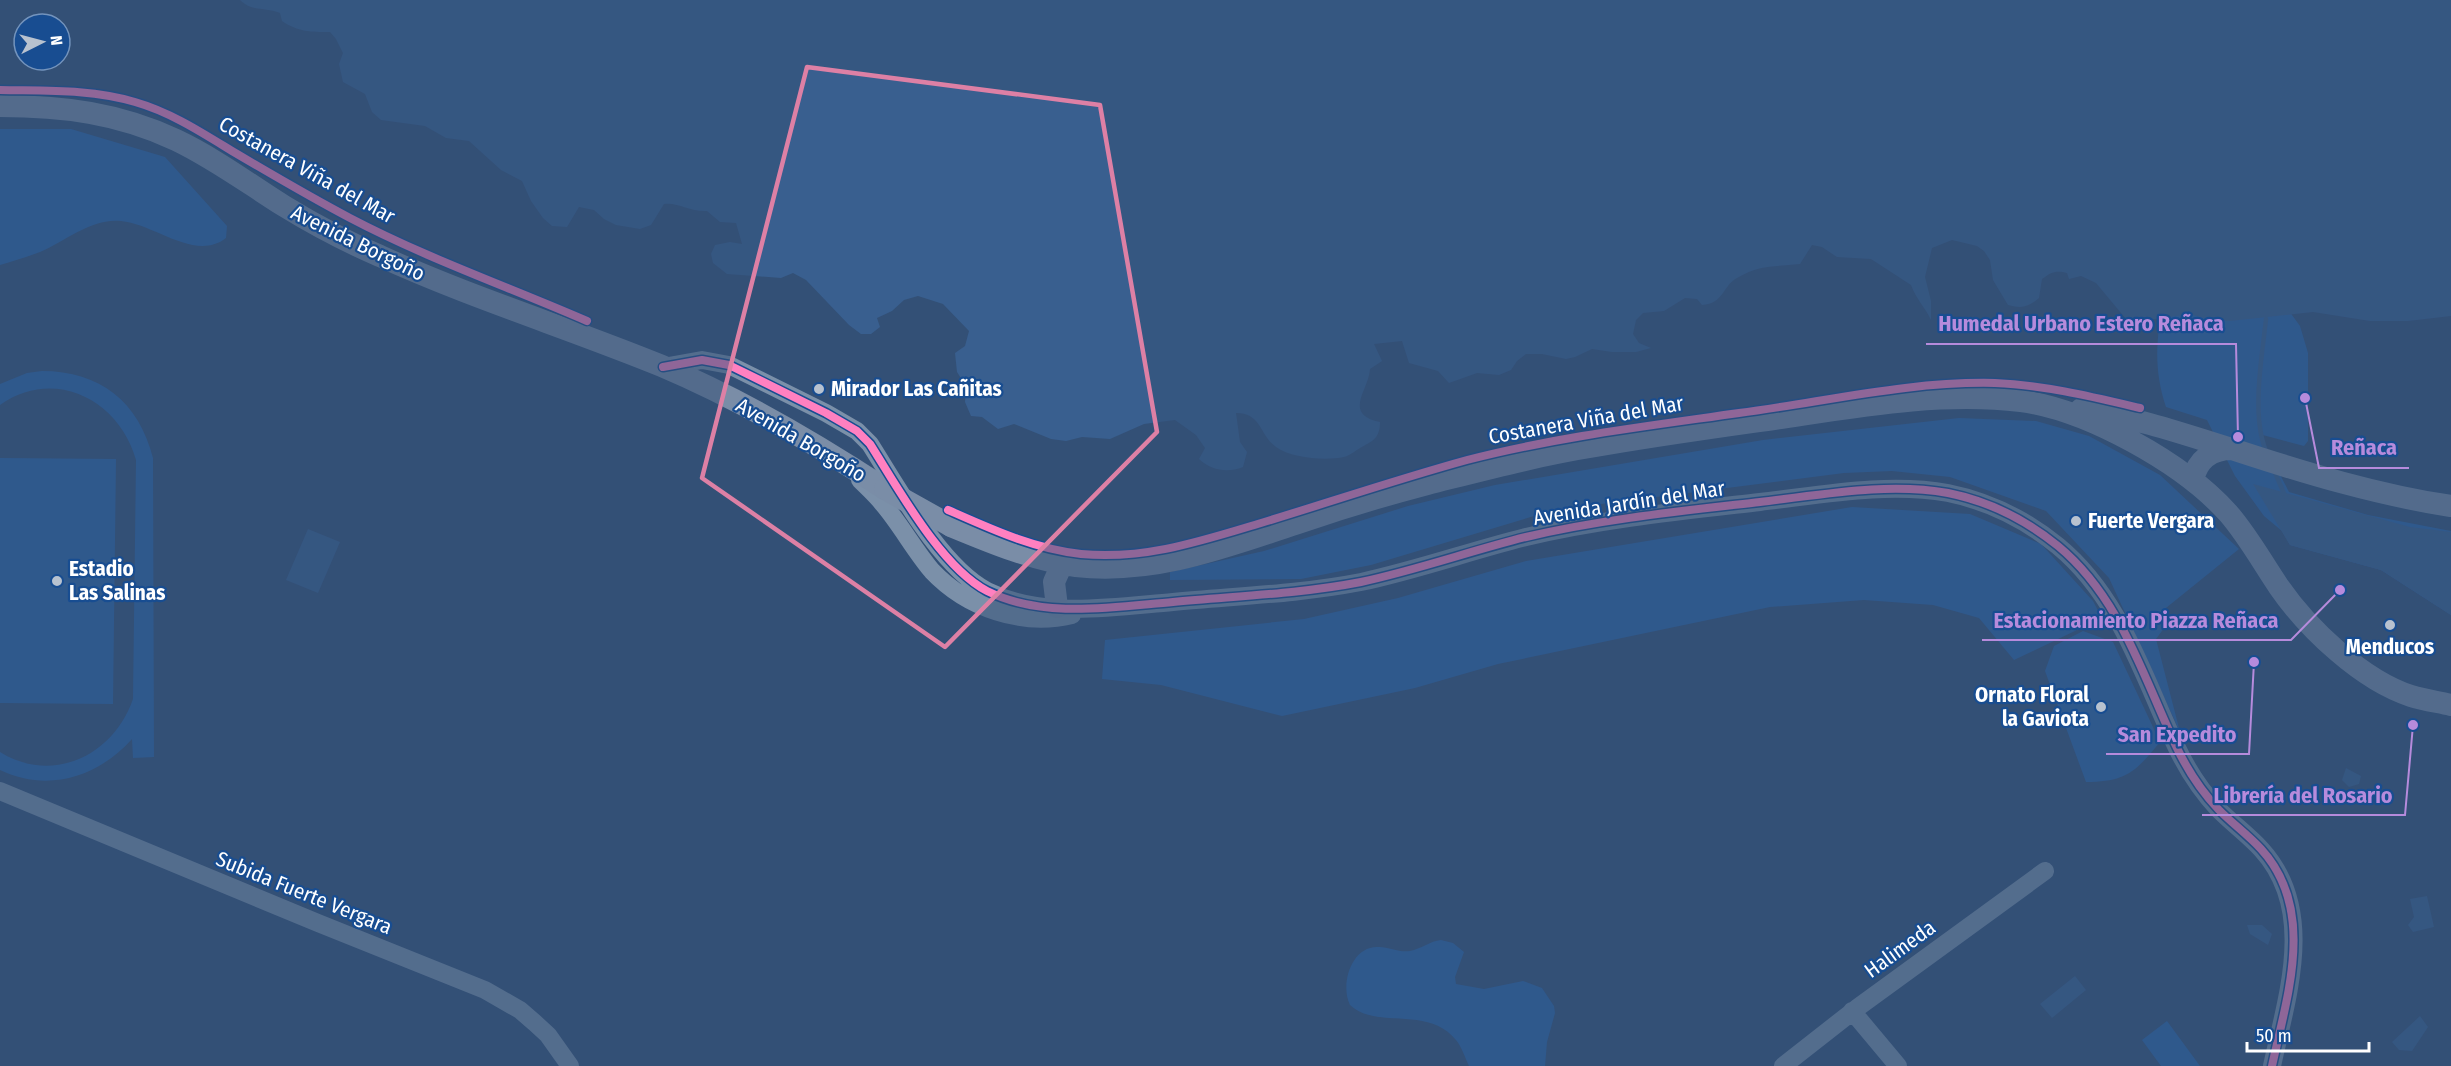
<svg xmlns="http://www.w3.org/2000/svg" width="2451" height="1066" viewBox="0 0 2451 1066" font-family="'Fira Sans Condensed',sans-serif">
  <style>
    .green { fill: #2c64a7 }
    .water { fill: #395f8f }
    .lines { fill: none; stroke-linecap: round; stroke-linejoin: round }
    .stream { stroke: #395f8f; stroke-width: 4.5 }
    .minor { stroke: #7b90a9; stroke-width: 18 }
    .major { stroke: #7a8da7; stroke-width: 22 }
    .major-bridge { stroke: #7a8da7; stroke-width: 22 }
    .cycleway-casing { stroke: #184d91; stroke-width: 11 }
    .cycleway { stroke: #ff80c0; stroke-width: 8 }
    .marked { fill: none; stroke: #dd80a5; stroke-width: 4.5; stroke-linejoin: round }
    .poi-dot { fill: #b8c2cf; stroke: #184d91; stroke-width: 2 }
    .labels { text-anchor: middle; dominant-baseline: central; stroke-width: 4.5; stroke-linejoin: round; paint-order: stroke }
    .street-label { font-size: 21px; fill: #fff; stroke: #184d91 }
    .poi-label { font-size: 21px; font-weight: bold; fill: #fff; stroke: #184d91; text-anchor: start }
    .leader { fill: none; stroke: #b68bdc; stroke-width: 2 }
    .callout-dot { fill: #b68bdc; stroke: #184d91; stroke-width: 2 }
    .callout-label { font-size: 22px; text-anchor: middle; font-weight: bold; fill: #b68bdc; stroke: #184d91; stroke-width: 4.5; stroke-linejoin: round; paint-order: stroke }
  </style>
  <rect width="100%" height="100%" fill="#335076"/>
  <path class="green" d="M 0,129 L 71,129 L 165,157 L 227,226 L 226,238 C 195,262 155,224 121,221 C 91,218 66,241 40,252 C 27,257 13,261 0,265 Z
    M 2165,296 L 2279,297 L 2300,326 L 2308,353 L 2308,441 L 2304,446 L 2259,434 L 2289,492 L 2368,515 L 2451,531 L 2451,615 L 2381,570 L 2290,545 L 2282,531 L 2264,516 L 2235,476 L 2207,420 L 2166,407 C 2153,367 2156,336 2165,296 Z
    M 42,371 C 100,371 139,402 153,458 L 154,757 L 133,758 L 132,739 C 98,777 48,793 0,770 L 0,752 C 53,785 114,755 133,699 L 136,460 C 120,401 55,366 0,405 L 0,384 L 27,373 Z
    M 1959,418 L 2036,421 L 2089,436 L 2160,475 L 2239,549 L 2161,612 L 2167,624 L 2156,639 L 2180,732 L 2109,578 L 2046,511 L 1950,477 L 1892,471 L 1844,473 L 1554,510 L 1371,565 L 1301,579 L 1170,580 L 1170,572 L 1264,551 L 1408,506 L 1495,485 L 1763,440 Z
    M 0,458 L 116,459 L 113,704 L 0,703 Z
    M 1852,507 L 1970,514 L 2041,544 L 2093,601 L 2102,618 L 2014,660 L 1979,618 L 1933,605 L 1864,600 L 1770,607 L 1498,664 L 1415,688 L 1282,716 L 1161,685 L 1102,679 L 1105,640 L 1304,619 L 1398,598 L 1526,561 Z
    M 2083,631 L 2113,642 L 2160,742 C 2136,771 2127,782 2086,782 L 2045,671 L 2054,646 Z
    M 1441,940 L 1453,943 L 1464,952 L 1455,977 L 1456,984 L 1484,989 L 1523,981 L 1542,988 L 1554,1006 L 1555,1013 L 1547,1042 L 1545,1066 L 1469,1066 C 1465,1058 1462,1047 1456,1040 C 1428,1005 1376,1030 1350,1005 C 1340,985 1351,947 1377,947 C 1388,946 1399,953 1410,951 C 1421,949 1430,941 1441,940 Z
    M 2167,1021 L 2200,1066 L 2161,1066 L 2142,1040 Z"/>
  <path class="water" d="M 240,0 L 2451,0 L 2451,316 L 2408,321 L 2370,321 L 2313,312 L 2230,321 L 2208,319 L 2190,314 L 2148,320 L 2126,319 L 2096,283 L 2081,276 L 2069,279 L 2067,273 C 2056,270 2051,272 2042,279 L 2039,298 C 2028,307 2023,309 2008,305 L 1993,280 L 1990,260 L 1984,251 L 1977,246 L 1952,240 L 1932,248 L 1925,277 L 1931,301 L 1931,320 C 1925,307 1916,299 1911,285 L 1871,259 L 1837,257 L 1822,247 L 1812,245 L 1800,264 C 1774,267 1761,264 1737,278 C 1723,285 1724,304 1702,305 L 1697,299 L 1685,298 L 1664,311 L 1643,313 L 1636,320 L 1633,334 L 1639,343 L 1651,348 L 1636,352 L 1612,352 L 1592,349 L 1575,357 L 1566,359 L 1542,354 L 1526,354 L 1517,361 L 1511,370 L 1499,375 L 1477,373 L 1449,383 L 1438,371 L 1409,363 L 1402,341 L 1374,344 L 1382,361 L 1370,369 C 1369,390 1342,414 1380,422 C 1380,438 1373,441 1360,448 C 1355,451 1349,456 1344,457 C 1325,461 1291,458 1276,447 C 1259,435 1262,413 1236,413 L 1240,442 L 1247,452 L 1243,467 C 1228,473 1212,471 1199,459 L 1205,448 L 1196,435 L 1175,420 L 1144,424 L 1110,439 L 1082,437 L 1066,441 L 1051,439 L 1014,424 L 998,429 L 982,417 L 971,416 L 965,402 L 966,386 L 957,372 L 955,353 L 965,346 L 969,331 L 943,304 L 918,296 L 904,300 L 892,311 L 877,318 L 880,327 L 871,334 L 861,334 L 849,325 L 806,280 L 793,273 L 781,278 L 727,274 L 713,263 L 711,254 L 715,245 L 730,242 L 742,244 L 736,223 L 720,222 L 707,211 C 690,212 678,202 664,204 L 651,225 L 640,229 L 616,225 L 604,219 L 594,210 L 579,207 L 567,227 L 552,226 L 543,218 L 531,201 L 522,181 L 501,170 L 469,141 L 446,138 L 425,126 L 381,120 L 372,112 L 365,94 L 343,82 L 339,64 L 343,53 L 336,39 L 330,32 C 311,32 298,32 282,21 L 280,13 C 265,7 252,12 240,0 Z
    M 2253,484 L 2410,527 L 2451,532 L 2451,615 L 2381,570 L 2290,545 Z
    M 308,529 L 340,542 L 318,593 L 286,580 Z
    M 2346,768 L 2361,776 L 2359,784 L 2349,787 L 2342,780 Z
    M 2427,896 L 2434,927 L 2413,932 L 2408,925 L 2414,917 L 2410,899 Z
    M 2247,925 L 2262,925 L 2272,934 L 2268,945 L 2250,934 Z
    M 2075,976 L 2086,990 L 2052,1018 L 2040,1004 Z
    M 2420,1016 L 2428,1027 L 2412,1051 L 2399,1050 L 2392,1042 Z"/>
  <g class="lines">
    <path class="stream" d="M 2266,319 C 2262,357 2251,415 2266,451
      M 2274,470 L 2285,496"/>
    <path class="minor" d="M 663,367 L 702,360 L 729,365 L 826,413 L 857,431 L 870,444 C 898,488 941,567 987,591 C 1043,619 1113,607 1173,602 C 1236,596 1299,594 1361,582 C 1417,570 1470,551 1526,537 C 1602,519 1682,511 1760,502 C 1821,495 1887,482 1948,493 C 1988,501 2026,520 2058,546 C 2121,598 2143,677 2177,748 C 2188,771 2202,792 2219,810 C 2233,824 2248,835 2261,849 C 2317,910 2287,996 2272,1066
      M 860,480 C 868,488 876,495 883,504 C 901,525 914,550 932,571 C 967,608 1022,627 1072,615
      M 0,791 L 318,923 L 485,990 L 520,1010 L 535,1023 L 548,1035 L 570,1066
      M 1852,1011 L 1898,1066
      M 1783,1066 L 1857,1008 L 2045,871"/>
    <path class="major" d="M 0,106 C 62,106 119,113 176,140 C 214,158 249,184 284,206 C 315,225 347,242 380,256 C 472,298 569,328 662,366 C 740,399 815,443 885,489
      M 2081,409 C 2134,417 2184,434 2235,450 C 2305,473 2378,495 2451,506
      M 2193,480 C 2197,460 2212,449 2232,449
      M 951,526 C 992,543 1033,560 1076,566 C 1155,575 1228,546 1301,522 C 1342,508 1385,495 1427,484 C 1483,470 1539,455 1596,446 C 1652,436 1710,428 1767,420 C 1850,408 1936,391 2021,401 C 2088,410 2183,463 2228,513 C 2248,536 2262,562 2279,587 C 2308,629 2362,680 2411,696 C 2424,700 2438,702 2451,705
      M 1057,607 L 1054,582 L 1062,564"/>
    <path class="major-bridge" d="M 885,489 L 951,526"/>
    <g class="cycleway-casing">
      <path id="cycleway" d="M 0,90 C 46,91 91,89 135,102 C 170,112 201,132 232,151 C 271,174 310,197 350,218 C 426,258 509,287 587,321
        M 663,367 L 702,360 L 729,365 L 826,413 L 857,431 L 870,444 C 898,488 941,567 987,591 C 1043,619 1113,607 1173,602 C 1236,596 1299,594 1361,582 C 1417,570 1470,551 1526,537 C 1602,519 1682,511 1760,502 C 1821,495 1887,482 1948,493 C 1988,501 2026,520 2058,546 C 2121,598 2143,677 2177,748 C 2188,771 2202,792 2219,810 C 2233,824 2248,835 2261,849 C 2317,910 2287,996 2272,1066
        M 948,510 C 991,529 1034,549 1081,554 C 1145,560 1201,541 1261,523 C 1330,502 1398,479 1467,460 C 1556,437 1648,426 1739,413 C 1824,402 1909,381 1995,383 C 2044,385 2093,397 2140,408"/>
    </g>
    <use href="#cycleway" class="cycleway"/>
  </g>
  <path d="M0 0H2451V1066H0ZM 807,67 L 1100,105 L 1157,432 L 945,647 L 702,478 Z" fill="#335076" fill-opacity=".55" fill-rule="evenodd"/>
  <path class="marked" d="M 807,67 L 1100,105 L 1157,432 L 945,647 L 702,478 Z"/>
  <g class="poi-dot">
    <circle cx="819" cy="389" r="6"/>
    <circle cx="2076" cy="521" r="6"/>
    <circle cx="57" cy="581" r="6"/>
    <circle cx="2390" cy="625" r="6"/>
    <circle cx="2101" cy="707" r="6"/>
  </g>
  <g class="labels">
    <g class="street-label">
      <text transform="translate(307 170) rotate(29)">Costanera Viña del Mar</text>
      <text transform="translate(358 243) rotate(26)">Avenida Borgoño</text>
      <text transform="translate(1586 420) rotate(-10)">Costanera Viña del Mar</text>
      <text transform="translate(801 440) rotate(30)">Avenida Borgoño</text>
      <text transform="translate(1629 503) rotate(-9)">Avenida Jardín del Mar</text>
      <text transform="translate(304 893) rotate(22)">Subida Fuerte Vergara</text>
      <text transform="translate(1900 949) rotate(-36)">Halimeda</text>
    </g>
    <g class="poi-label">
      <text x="831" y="389">Mirador Las Cañitas</text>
      <text x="2088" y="521">Fuerte Vergara</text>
      <text x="69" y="569">Estadio<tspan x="69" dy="24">Las Salinas</tspan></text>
      <text x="2390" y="647" text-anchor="middle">Menducos</text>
      <text x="2089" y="695" text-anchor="end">Ornato Floral<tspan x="2089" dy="24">la Gaviota</tspan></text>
    </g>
  </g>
  <path class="leader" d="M2238 437L2236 344H1926M2305 398L2319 468H2409M2340 590L2291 640H1982M2254 662L2249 754H2106M2413 725L2405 815H2202"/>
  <g class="callout-dot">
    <circle cx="2238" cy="437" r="6"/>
    <circle cx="2305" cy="398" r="6"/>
    <circle cx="2340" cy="590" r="6"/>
    <circle cx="2254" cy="662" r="6"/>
    <circle cx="2413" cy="725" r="6"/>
  </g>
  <g class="callout-label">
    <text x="2081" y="331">Humedal Urbano Estero Reñaca</text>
    <text x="2364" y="455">Reñaca</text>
    <text x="2136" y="628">Estacionamiento Piazza Reñaca</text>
    <text x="2177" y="742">San Expedito</text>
    <text x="2303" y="803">Librería del Rosario</text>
  </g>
  <g transform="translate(42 42) rotate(84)"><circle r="28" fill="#184d91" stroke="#7494bd" stroke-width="1.5"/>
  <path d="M0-4.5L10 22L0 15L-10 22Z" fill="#b8c2cf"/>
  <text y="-9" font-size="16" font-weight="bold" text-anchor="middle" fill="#ffffff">N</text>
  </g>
  <path d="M2247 1042v9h122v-9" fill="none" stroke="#ffffff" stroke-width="3"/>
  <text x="2256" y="1042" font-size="18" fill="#ffffff" stroke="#184d91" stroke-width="4.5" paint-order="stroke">50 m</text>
</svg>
